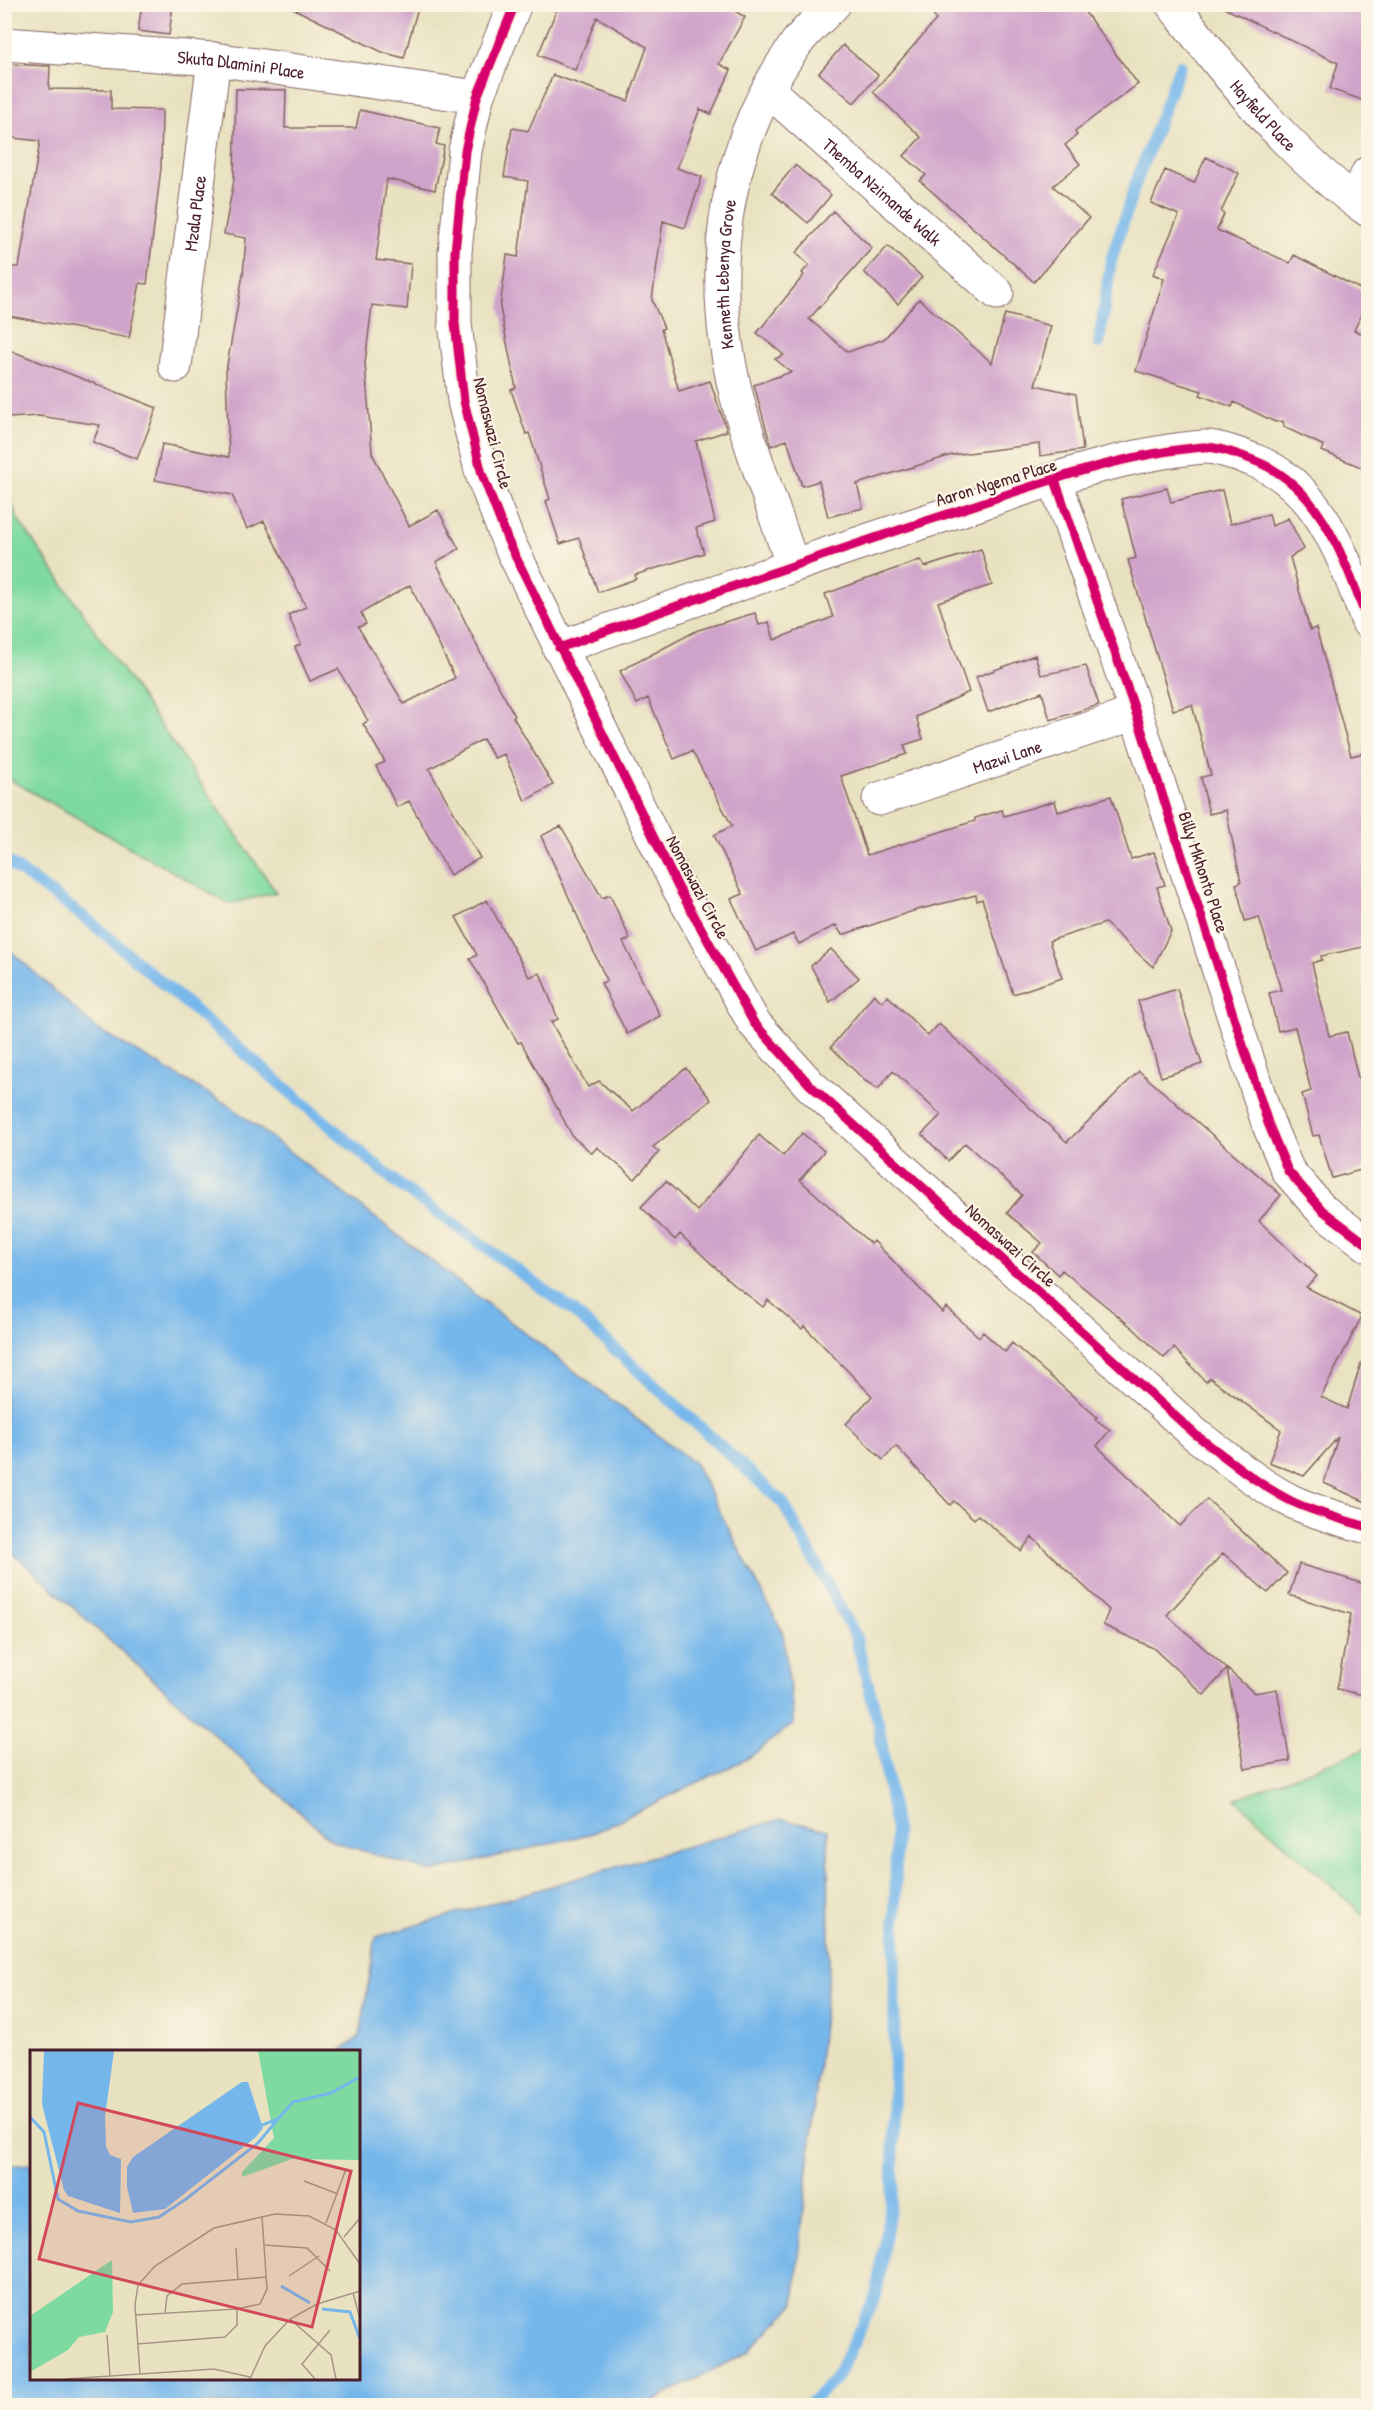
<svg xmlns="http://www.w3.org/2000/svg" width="1373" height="2410" viewBox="0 0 1373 2410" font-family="'Patrick Hand',sans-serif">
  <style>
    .green { fill: #7fdaa1; stroke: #647c66; stroke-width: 1.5 }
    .water { fill: #76b7eb; stroke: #606b8b; stroke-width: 1.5 }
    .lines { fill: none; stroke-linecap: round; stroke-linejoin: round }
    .stream { stroke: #76b7eb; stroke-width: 12 }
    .building { fill: #d0a3ca; fill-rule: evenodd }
    .minor-casing { stroke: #826360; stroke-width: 35 }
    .minor { stroke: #fff; stroke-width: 33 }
    .cycleway-casing { stroke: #fcf5e5; stroke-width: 13 }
    .cycleway { stroke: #d6006c; stroke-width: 9 }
    .labels { text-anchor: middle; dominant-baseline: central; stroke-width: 4.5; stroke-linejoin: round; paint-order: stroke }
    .street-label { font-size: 18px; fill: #4a1f2b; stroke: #fcf5e5 }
    .inset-river { fill: none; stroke: #76b7eb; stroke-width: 3 }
    .inset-road { fill: none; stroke: #a99485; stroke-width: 1.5 }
    .view { fill: #d1495b; fill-opacity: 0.15; stroke: #d1495b; stroke-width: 3 }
    .inset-edge { fill: none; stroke: #4a1f2b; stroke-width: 3 }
  </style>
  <rect width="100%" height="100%" fill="#fcf5e5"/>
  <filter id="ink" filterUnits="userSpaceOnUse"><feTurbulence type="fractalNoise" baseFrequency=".0167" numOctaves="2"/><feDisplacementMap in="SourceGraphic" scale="12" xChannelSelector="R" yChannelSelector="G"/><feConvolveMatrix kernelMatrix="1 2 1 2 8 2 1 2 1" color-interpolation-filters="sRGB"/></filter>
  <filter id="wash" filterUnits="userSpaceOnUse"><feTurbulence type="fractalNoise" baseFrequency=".008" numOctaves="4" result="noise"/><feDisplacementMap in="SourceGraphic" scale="24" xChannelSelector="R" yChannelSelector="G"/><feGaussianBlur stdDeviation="1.35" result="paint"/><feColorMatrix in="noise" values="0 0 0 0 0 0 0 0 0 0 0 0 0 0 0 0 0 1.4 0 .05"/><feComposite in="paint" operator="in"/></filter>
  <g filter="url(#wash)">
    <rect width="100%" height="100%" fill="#e9e2c1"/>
    <path class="green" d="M 5,483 L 17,518 L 276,892 L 230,904 L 5,777 Z
      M 1368,1748 L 1368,1919 L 1235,1799 Z"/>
    <path class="water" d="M 4,945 L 97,1029 L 230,1106 L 695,1464 L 783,1633 L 794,1723 L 750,1757 L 593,1833 L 431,1872 L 332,1841 L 5,1546 Z
      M 781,1819 L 828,1830 L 829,1965 L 794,2305 L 748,2352 L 645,2405 L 5,2405 L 5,2166 L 31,2164 L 32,2378 L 358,2378 L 358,2052 L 341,2051 L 360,2036 L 376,1937 Z"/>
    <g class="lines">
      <path class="stream" d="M 1099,343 L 1111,261 L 1135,185 L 1180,66
        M 4,859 L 93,924 L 398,1184 L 572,1310 L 783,1503 L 855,1635 L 878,1722 L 896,1832 L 893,2188 L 876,2296 L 836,2378 L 807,2406"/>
    </g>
    <g id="blocks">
      <path class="building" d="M 142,4 L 173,4 L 169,35 L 138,31 Z
        M 284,4 L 419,4 L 404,58 L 382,52 Z
        M 559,4 L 723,4 L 745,17 L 719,64 L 731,70 L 711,114 L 700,109 L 677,168 L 702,177 L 685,228 L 663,221 L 652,300 L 664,328 L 661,329 L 679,391 L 710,381 L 727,431 L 696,441 L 715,522 L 696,528 L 704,553 L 635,575 L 636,579 L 598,592 L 579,538 L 560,544 L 546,501 L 550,499 L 529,433 L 526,434 L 511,390 L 516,388 L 500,308 L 507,255 L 518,257 L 528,181 L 504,177 L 512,128 L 528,131 L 553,75 L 628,101 L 647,47 L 597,17 L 575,70 L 538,55 Z
        M 950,4 L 1079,4 L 1138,84 L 1075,131 L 1077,135 L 1065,145 L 1080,164 L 1053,186 L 1089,218 L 1034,282 L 920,181 L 926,175 L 904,156 L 921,137 L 873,92 L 936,20 L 933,14 Z
        M 1216,4 L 1368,4 L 1368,102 L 1330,89 L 1338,63 Z
        M 843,45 L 878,75 L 854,103 L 819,73 Z
        M 4,64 L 50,66 L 49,89 L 111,90 L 111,109 L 162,110 L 161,168 L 147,284 L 140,283 L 129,338 L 9,316 L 10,267 L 19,267 L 40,141 L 4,137 Z
        M 236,89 L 286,90 L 285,128 L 356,128 L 360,110 L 440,128 L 436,144 L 444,146 L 435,190 L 387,179 L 376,260 L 411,264 L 407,309 L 372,305 L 365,363 L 372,453 L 409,526 L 438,510 L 459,549 L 436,562 L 486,664 L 515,716 L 513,717 L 553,785 L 525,801 L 504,754 L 494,758 L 483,739 L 429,769 L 480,858 L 450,875 L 409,801 L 397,807 L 376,766 L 385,762 L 363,724 L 368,721 L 338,669 L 310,681 L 295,647 L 301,644 L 288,615 L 306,607 L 264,521 L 247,529 L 232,495 L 155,480 L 162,444 L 229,457 L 226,371 L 243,275 L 246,238 L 224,234 L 234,180 ZM 410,585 L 455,678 L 404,704 L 358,627 L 366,624 L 361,613 Z
        M 1206,157 L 1239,173 L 1221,212 L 1224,214 L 1217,230 L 1290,263 L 1294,255 L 1368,293 L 1368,302 L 1354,330 L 1368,336 L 1368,470 L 1322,451 L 1324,446 L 1284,427 L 1283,421 L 1275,422 L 1234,402 L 1232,407 L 1200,395 L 1202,391 L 1136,371 L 1164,279 L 1153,274 L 1179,215 L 1151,203 L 1165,170 L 1194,183 Z
        M 795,165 L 831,195 L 808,223 L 772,193 Z
        M 833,211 L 872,248 L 809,319 L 848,352 L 884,339 L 919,299 L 992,363 L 1005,314 L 1051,326 L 1035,385 L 1076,394 L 1083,450 L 1040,456 L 1039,444 L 952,455 L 857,484 L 863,508 L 828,517 L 819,481 L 802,486 L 787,440 L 771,446 L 754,385 L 791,372 L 775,359 L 784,355 L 757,333 L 804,275 L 802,273 L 809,265 L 796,253 Z
        M 888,246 L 922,277 L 898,304 L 864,272 Z
        M 4,348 L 157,408 L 137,459 L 93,442 L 100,425 L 39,416 L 9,418 Z
        M 1167,488 L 1171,502 L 1222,490 L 1230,524 L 1269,514 L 1272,526 L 1288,518 L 1304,549 L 1290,557 L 1310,630 L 1316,628 L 1351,756 L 1368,752 L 1368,946 L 1321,956 L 1322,960 L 1312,963 L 1329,1036 L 1347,1032 L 1358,1078 L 1368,1076 L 1368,1168 L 1332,1178 L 1319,1135 L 1313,1136 L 1302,1094 L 1311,1091 L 1295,1027 L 1278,1031 L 1269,993 L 1281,990 L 1259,917 L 1245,921 L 1236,884 L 1241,882 L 1226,810 L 1209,814 L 1201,777 L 1211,775 L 1192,705 L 1173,710 L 1128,560 L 1136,558 L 1121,499 Z
        M 981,549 L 992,585 L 938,602 L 969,692 L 916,717 L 923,739 L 904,745 L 907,754 L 841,776 L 867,855 L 975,821 L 975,818 L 1002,810 L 1004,816 L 1055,801 L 1058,812 L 1111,796 L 1131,859 L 1154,852 L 1165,885 L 1157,887 L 1171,931 L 1153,967 L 1105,923 L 1049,941 L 1062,978 L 1013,994 L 982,899 L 977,901 L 976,895 L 913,911 L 842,935 L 836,925 L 799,944 L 793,934 L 756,951 L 731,899 L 743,894 L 714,835 L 732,826 L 692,751 L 674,759 L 648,698 L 637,704 L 620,671 L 698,630 L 755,613 L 759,625 L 769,622 L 774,640 L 833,617 L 825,594 L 920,560 L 925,567 Z
        M 1035,655 L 1041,675 L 1086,666 L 1099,705 L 1050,720 L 1042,692 L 988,712 L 976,677 Z
        M 561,826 L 602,898 L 610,895 L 630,939 L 623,942 L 660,1016 L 627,1034 L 601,983 L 607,981 L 541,836 Z
        M 487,900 L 529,977 L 540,973 L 558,1019 L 551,1022 L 588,1087 L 599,1081 L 633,1111 L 686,1068 L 711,1100 L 653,1147 L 659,1152 L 635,1179 L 597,1147 L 592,1153 L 573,1137 L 521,1042 L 518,1043 L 470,959 L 477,955 L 456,917 Z
        M 831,949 L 859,978 L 830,1002 L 811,966 Z
        M 1177,989 L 1202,1064 L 1161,1077 L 1138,1001 Z
        M 874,994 L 882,1002 L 888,996 L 928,1036 L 939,1024 L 1067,1142 L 1139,1071 L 1281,1195 L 1259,1221 L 1317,1276 L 1306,1287 L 1362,1316 L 1321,1397 L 1347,1409 L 1361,1363 L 1368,1364 L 1368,1503 L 1324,1483 L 1338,1437 L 1304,1476 L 1269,1462 L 1281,1430 L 1210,1378 L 1206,1382 L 1174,1348 L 1164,1358 L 1134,1329 L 1062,1270 L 1058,1275 L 1033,1252 L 1042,1243 L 1007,1213 L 1022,1195 L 965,1143 L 948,1161 L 922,1134 L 941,1115 L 893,1071 L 878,1089 L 865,1081 L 831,1047 Z
        M 802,1133 L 824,1151 L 800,1180 L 871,1244 L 874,1241 L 942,1312 L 946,1307 L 979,1337 L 983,1332 L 1005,1352 L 1012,1343 L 1097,1417 L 1095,1419 L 1110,1430 L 1097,1446 L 1180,1526 L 1207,1499 L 1287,1573 L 1268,1593 L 1223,1553 L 1167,1615 L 1254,1693 L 1277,1689 L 1290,1761 L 1245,1769 L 1227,1669 L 1204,1695 L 1153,1648 L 1103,1625 L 1109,1610 L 1032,1537 L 1021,1551 L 978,1515 L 974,1519 L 954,1501 L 950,1505 L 896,1446 L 883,1460 L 846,1424 L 872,1396 L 804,1326 L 802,1329 L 768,1300 L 763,1307 L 732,1283 L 680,1234 L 675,1240 L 641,1207 L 666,1181 L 697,1211 L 759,1135 L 783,1156 Z
        M 1299,1564 L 1368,1585 L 1368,1696 L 1337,1689 L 1351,1614 L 1289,1595 Z"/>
    </g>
  </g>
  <g filter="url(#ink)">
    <use href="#blocks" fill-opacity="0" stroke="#826360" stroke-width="1.5"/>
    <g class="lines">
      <g class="minor-casing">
        <g id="minor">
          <path d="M 515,4 L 477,97 L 465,151 L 455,252 L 455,323 L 464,401 L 482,474 L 508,541 L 678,887 L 754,1023 L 810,1085 L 1196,1435 C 1227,1458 1258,1485 1293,1502 C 1317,1513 1343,1520 1368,1527"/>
          <path id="s1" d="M 1172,4 C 1231,79 1290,156 1368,210"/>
          <path id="s2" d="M 4,44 L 214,59 L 477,97"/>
          <path id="s3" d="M 768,90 L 997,293"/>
          <path d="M 1355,201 L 1368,173"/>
          <path id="s4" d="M 175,366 L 214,59"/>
          <path d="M 1055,480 L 1136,713 L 1268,1123 L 1288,1171 L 1322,1210 L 1368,1245"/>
          <path id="s5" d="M 792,564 C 775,513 755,461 740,409 C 705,283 719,151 796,44 C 807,29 822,17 834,4"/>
          <path d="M 559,648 C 690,601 821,555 954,512 C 1034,486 1118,454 1203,447 C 1217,446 1240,455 1253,460 C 1322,486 1344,560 1368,622"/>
          <path id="s6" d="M 879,799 L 1136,713"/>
        </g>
      </g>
      <use href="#minor" class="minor"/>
      <g class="cycleway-casing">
        <path id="cycleway" d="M 515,4 L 477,97 L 465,151 L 455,252 L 455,323 L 464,401 L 482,474 L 508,541 L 678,887 L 754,1023 L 810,1085 L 1196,1435 C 1227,1458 1258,1485 1293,1502 C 1317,1513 1343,1520 1368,1527
          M 1055,480 L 1136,713 L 1268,1123 L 1288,1171 L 1322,1210 L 1368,1245
          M 559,648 C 690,601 821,555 954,512 C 1034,486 1118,454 1203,447 C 1217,446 1240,455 1253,460 C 1322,486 1344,560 1368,622"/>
      </g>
      <use href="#cycleway" class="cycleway"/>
    </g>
  </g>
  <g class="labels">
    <g class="street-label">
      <text stroke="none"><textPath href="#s2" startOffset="238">Skuta Dlamini Place</textPath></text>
      <text stroke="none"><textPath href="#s1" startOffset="144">Hayfield Place</textPath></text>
      <text stroke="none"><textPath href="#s3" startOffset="153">Themba Nzimande Walk</textPath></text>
      <text stroke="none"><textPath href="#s4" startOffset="154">Mzala Place</textPath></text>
      <text stroke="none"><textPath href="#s5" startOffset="300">Kenneth Lebenya Grove</textPath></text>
      <text transform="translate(493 433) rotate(76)">Nomaswazi Circle</text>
      <text transform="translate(996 482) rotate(-17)">Aaron Ngema Place</text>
      <text stroke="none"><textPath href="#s6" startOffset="135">Mazwi Lane</textPath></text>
      <text transform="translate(1204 872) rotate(72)">Billy Mkhonto Place</text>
      <text transform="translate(698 887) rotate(62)">Nomaswazi Circle</text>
      <text transform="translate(1011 1245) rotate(42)">Nomaswazi Circle</text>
    </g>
  </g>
  <g transform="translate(30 2050)">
    <rect width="330" height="330" fill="#e9e2c1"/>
    <path d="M 228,1 L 330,1 L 330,110 L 262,109 L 212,127 L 212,122 L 244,88 ZM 82,210 L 83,262 L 75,282 L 49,287 L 38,300 L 0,322 L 0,266 Z" fill="#7fdaa1"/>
    <path d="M 14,1 L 84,1 L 75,67 L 76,96 L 80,105 L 91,109 L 90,163 L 38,146 L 34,140 L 12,54 ZM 212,32 L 218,32 L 233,78 L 226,87 L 135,159 L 103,163 L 97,137 L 97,117 L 103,107 Z" fill="#76b7eb"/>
    <path class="inset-river" d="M 0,67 L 14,82 L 28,149 L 48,161 L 101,172 L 129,167 L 156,149 L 228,93 L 248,69M 232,75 L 248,69 L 263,52 L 301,43 L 330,27M 251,236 L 280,253M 292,259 L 320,262 L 330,289"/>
    <path class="inset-road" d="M 274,131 L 308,144M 296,173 L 316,119M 314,187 L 330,168M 235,195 L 277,198 L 300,221M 206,198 L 208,230M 259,226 L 289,206M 323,243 L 330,269M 135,263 L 137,246 L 152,234 L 237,227M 105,265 L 207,259 L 230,254 L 237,239 L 232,166M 260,269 L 301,305 L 306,329M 77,285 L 80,326M 107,294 L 195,287 L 207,275 L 207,259M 110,324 L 105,255 L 108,235 L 125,216 L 184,178 L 245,164 L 279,166 L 306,180 L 330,214M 36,329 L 184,319 L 220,327M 220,329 L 235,296 L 260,269 L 287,254 L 330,241M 285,329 L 272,314 L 300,280"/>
    <path class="view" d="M 48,53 L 321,121 L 282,277 L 9,209 Z"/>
    <rect width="330" height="330" class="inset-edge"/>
  </g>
  <rect width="1373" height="2410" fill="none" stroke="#fcf5e5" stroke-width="24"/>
</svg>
